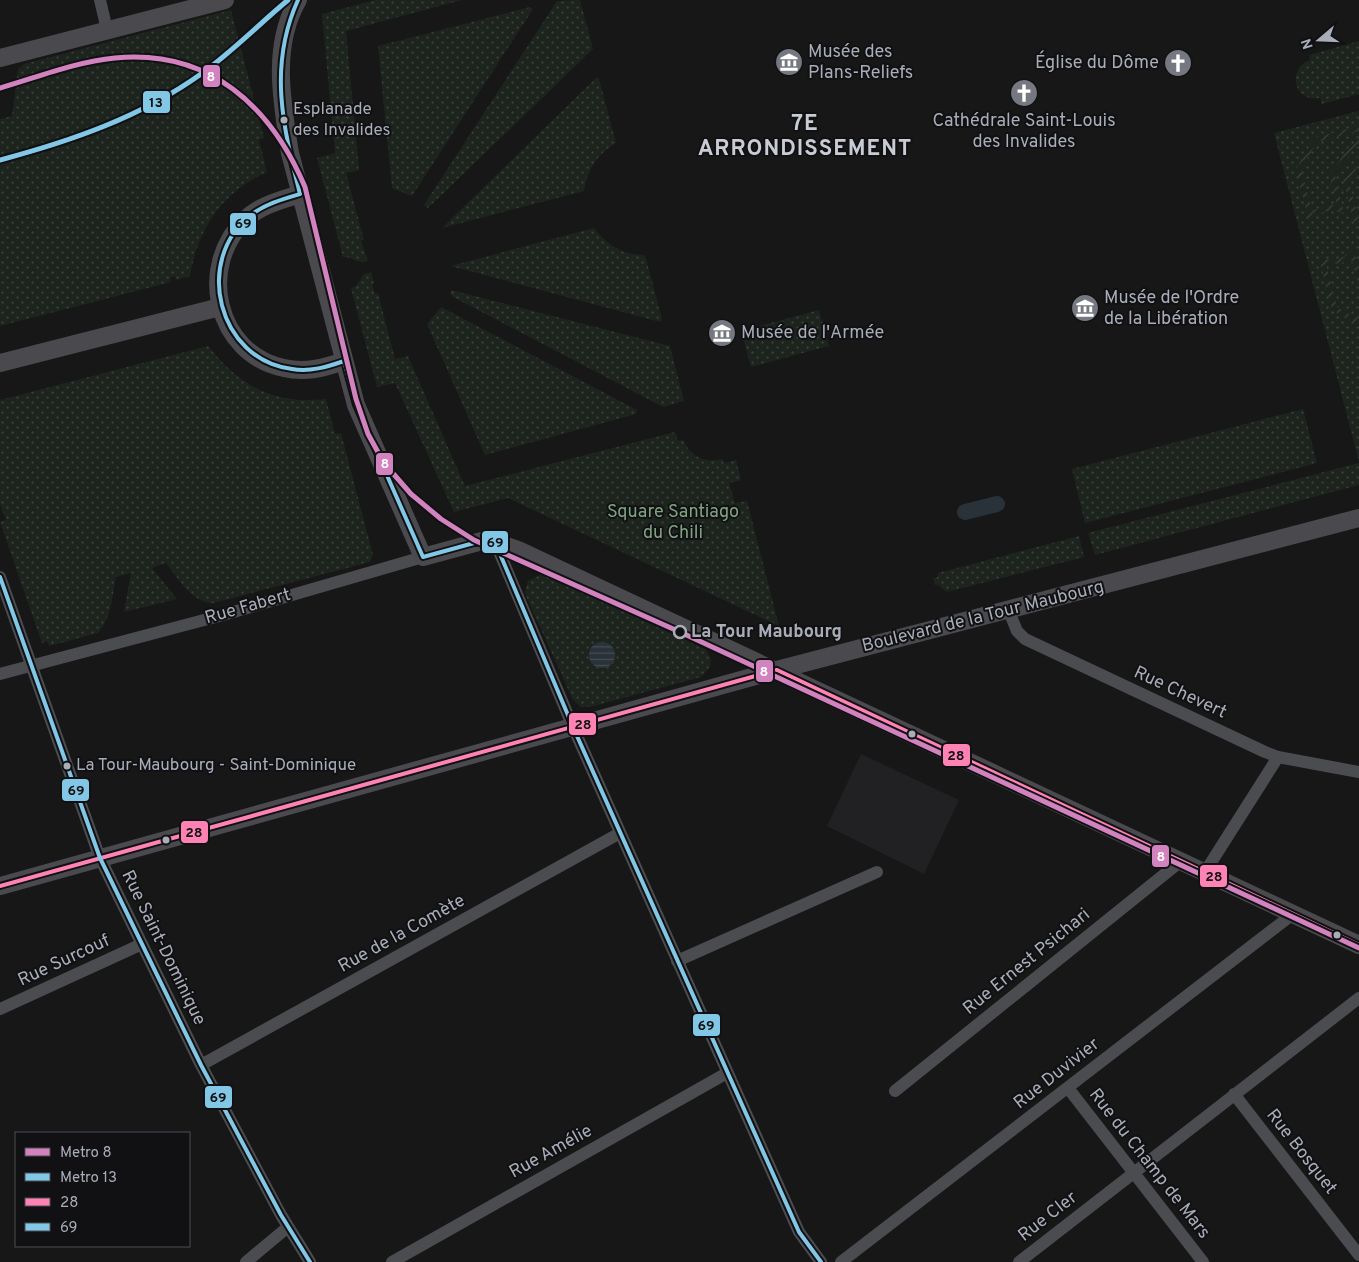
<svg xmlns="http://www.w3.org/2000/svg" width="1359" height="1262" viewBox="0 0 1359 1262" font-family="Overpass,sans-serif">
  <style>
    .built { fill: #212123 }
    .grass { fill: url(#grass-dots) }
    .garden { fill: url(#garden-furrows) }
    .water { fill: url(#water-rules) }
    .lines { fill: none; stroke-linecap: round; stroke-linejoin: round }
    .canal { stroke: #2a3239; stroke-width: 16 }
    .street { stroke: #4b4c50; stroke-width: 12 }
    .secondary { stroke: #4a4a4e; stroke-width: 18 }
    .bus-1-casing { stroke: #111113; stroke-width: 8 }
    .bus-2-casing { stroke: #111113; stroke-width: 8 }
    .bus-1 { stroke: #ff82b4; stroke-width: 4 }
    .bus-2 { stroke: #82c8e6; stroke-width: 4 }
    .metro-1-casing { stroke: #111113; stroke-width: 9 }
    .metro-2-casing { stroke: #111113; stroke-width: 9 }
    .metro-1 { stroke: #d282be; stroke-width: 5 }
    .metro-2 { stroke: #82c8e6; stroke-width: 5 }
    .bus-dot { fill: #a8adb8; stroke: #111113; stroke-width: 2 }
    .stop-dot { fill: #111113; stroke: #a8adb8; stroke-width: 2.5 }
    .labels { text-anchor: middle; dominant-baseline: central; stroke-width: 4; stroke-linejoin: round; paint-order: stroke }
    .bus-label { font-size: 17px; fill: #a8adb8; stroke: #111113; text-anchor: start }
    .poi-label { font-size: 18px; fill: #a8adb8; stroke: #111113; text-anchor: start }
    .park-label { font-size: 18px; fill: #7fa381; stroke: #111113 }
    .street-label { font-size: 18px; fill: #a8adb8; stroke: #111113 }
    .stop-label { font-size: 18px; font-weight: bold; fill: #a8adb8; stroke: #111113; text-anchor: start }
    .district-label { font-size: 22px; font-weight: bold; letter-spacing: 1px; fill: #c9ccd4; stroke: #111113 }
    .line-badge { stroke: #111113; stroke-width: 2 }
    .badge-label { font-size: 14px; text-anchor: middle; font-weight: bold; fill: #fff }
    .pale-badge-label { font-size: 14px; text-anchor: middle; font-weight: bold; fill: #111 }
  </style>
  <defs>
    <pattern id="grass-dots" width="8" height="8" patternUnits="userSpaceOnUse" patternTransform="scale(1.25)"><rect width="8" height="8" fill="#1d241e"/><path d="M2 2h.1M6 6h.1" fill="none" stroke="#3b413d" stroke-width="1.8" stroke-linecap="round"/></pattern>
    <pattern id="garden-furrows" width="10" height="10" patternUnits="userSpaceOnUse" patternTransform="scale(1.25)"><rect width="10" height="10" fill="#1d241e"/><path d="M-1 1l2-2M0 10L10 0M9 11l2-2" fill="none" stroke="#3b413d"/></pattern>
    <pattern id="water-rules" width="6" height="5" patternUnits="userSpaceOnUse" patternTransform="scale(1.25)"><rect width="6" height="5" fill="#2a3239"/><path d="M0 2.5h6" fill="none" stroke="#464d54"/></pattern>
  </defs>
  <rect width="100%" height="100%" fill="#171717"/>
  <path class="built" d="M 861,754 L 959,800 L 924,874 L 827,826 Z"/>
  <path class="grass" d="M 376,0 L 462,0 L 346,31 L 359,170 L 346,173 L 364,240 L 361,241 L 368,261 C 357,264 352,256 343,257 L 317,158 L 335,153 L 322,14 Z
    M 580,0 L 593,49 L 428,208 L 424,205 L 557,1 Z
    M 530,7 L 533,9 L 412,196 L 392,188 L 378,46 Z
    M 231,10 L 264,138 L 259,140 L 267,172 C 222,192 198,229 190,276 L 176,280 L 175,276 L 170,278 L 171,282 L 0,326 L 0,119 L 12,116 L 18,69 L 24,64 Z
    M 1359,41 L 1359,94 L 1322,104 L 1320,98 C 1294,103 1286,69 1310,60 L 1309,55 Z
    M 596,78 L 599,79 L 616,143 C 598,154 587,169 584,191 L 442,228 Z
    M 1359,111 L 1359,462 L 1274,133 Z
    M 594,228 C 607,245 623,255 645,255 L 662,319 L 660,322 L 451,266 Z
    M 371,272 L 374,283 L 372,284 L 375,294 L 378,293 L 395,359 L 408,356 L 465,486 L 675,432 L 678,441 L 683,440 C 691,457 704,463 722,459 L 724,463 L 736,460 L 741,480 L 729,483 L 735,503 L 747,501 L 779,626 L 508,498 L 454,512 L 395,383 L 377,387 L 351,288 L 355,287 L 364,274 Z
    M 451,290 L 670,346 L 684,401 L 663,407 L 453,297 L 450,293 Z
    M 441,307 L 637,410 L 636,414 L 485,455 L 427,324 Z
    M 819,310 L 829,346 L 751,367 L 741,331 Z
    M 208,346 C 240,386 274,405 326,399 L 335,434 L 341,433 L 373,555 L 370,562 L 213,603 C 192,603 178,578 166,563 L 152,568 L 177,599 L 124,612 L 131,573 L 116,577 C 112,596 112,617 98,633 L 49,646 L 47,641 L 42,643 L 0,522 L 6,520 L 0,504 L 0,400 Z
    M 1303,409 L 1317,463 L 1085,523 L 1072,469 Z
    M 1359,463 L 1359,485 L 1095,555 L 1088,533 Z
    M 1079,536 L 1084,557 L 947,592 L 938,585 L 935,585 L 933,578 L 938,577 L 938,573 Z
    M 542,574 L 705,649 L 711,659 L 710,667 L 701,677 L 590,707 L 581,707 L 573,700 L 526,596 L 525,591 L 528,581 Z"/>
  <path class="garden" d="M 1359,126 L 1359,131 L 1317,142 L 1301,169 L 1312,211 L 1325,205 L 1337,205 L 1330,175 L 1348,148 L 1359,139 L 1359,144 L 1351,152 L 1343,167 L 1338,168 L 1335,176 L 1344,213 C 1330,209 1319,210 1309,222 L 1296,169 L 1314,138 Z
    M 1359,155 L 1354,177 L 1348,179 L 1359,221 L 1359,225 L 1355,226 L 1342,175 L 1349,173 Z
    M 1353,248 L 1359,270 L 1359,286 L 1351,258 L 1342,263 L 1326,265 L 1337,307 L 1359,320 L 1359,326 L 1332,310 L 1319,257 C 1333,263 1343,260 1353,248 Z"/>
  <path class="water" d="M589 655a13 13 0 1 1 26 0a13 13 0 1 1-26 0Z"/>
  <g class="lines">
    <path class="canal" d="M 965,512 L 997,504"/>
    <path class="street" d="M 100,0 L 107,30
      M 495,542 L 573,727 L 799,1232 L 821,1262
      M 0,577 L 100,858 L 201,1065 L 281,1215 L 310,1262
      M 1008,609 L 1017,631 L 1025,639 L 1265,752 L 1278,757 L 1359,772
      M 0,674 L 223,615 L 423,557
      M 1205,872 L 1278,757
      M 677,961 L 877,872
      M 0,1009 L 142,944
      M 201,1065 L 620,833
      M 1068,1088 L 1203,1262
      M 895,1091 L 1181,861
      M 1234,1094 L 1359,1255
      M 246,1262 L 288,1227
      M 392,1262 L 727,1073
      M 841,1262 L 1293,914
      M 1019,1262 L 1359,998"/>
    <path class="secondary" d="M 298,0 C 271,46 282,103 290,153 L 356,405 L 423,557 L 482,541 L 495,542 L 518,550 L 1359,945
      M 0,58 L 225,0
      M 300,194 C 282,200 260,205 246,219 C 196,266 216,354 284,368 C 305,373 324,368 344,361
      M 0,363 L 220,307
      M 0,886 L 777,670 L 1359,518"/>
    <g class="bus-1-casing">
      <path id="bus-1" d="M 777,670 L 1359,945
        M 0,886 L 777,670"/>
    </g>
    <g class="bus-2-casing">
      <path id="bus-2" d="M 298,0 C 268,66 283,127 300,194 C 283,199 265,204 251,215 C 193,260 218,360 292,369 C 310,372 327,367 344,361 L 356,405 L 423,557 L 474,543 L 495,542 L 573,727 L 799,1232 L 821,1262
        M 0,577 L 100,858 L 201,1065 L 281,1215 L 310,1262"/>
    </g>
    <use href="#bus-1" class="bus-1"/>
    <use href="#bus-2" class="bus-2"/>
    <g class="metro-1-casing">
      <path id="metro-1" d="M 0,88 C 38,77 75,62 115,58 C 209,49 271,106 305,187 L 356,399 L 368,434 L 384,463 L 411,494 L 441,519 L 474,540 L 680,632 L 1359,948"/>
    </g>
    <g class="metro-2-casing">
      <path id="metro-2" d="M 0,160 C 71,141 141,117 201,74 C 232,52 259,24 288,0"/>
    </g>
    <use href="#metro-1" class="metro-1"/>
    <use href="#metro-2" class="metro-2"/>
  </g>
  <defs>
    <g id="museum-disc" transform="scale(1.4375)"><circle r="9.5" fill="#757880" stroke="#111113"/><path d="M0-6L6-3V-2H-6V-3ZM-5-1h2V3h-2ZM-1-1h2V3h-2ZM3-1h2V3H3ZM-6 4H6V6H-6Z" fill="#fff"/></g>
    <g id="church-disc" transform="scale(1.4375)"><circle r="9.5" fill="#757880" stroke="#111113"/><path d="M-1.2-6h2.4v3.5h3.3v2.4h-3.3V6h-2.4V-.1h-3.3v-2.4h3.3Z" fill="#fff"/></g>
  </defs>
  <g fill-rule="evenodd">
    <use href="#museum-disc" x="789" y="62"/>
    <use href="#church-disc" x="1178" y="63"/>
    <use href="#church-disc" x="1024" y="93"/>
    <use href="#museum-disc" x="1085" y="308"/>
    <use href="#museum-disc" x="722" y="333"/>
  </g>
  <g class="bus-dot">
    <circle cx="284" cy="120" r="4.5"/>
    <circle cx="912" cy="734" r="4.5"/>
    <circle cx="67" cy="766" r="4.5"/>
    <circle cx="166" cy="840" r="4.5"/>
    <circle cx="1337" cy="935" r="4.5"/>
  </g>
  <circle class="stop-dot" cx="680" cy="632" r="6"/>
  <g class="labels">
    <g class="bus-label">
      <text x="293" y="110">Esplanade<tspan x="293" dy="21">des Invalides</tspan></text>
      <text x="76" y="766">La Tour-Maubourg - Saint-Dominique</text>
    </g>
    <g class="poi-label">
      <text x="808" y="52">Musée des<tspan x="808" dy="21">Plans-Reliefs</tspan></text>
      <text x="1159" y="63" text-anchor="end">Église du Dôme</text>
      <text x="1024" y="121" text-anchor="middle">Cathédrale Saint-Louis<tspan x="1024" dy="21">des Invalides</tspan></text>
      <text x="1104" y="298">Musée de l'Ordre<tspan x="1104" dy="21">de la Libération</tspan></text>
      <text x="741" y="333">Musée de l'Armée</text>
    </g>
    <g class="park-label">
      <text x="673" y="512">Square Santiago<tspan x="673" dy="21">du Chili</tspan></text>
    </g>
    <g class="street-label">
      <text transform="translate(248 607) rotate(-16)">Rue Fabert</text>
      <text transform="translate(983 617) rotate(-14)">Boulevard de la Tour Maubourg</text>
      <text transform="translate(1180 693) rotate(25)">Rue Chevert</text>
      <text transform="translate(402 934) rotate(-29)">Rue de la Comète</text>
      <text transform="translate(163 948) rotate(64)">Rue Saint-Dominique</text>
      <text transform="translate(64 961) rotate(-25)">Rue Surcouf</text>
      <text transform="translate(1027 962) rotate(-39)">Rue Ernest Psichari</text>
      <text transform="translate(1057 1074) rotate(-38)">Rue Duvivier</text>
      <text transform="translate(551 1152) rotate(-29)">Rue Amélie</text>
      <text transform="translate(1301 1152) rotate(52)">Rue Bosquet</text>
      <text transform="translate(1149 1164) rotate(52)">Rue du Champ de Mars</text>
      <text transform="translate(1048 1217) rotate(-38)">Rue Cler</text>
    </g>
    <g class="stop-label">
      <text x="691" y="632">La Tour Maubourg</text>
    </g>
    <g class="district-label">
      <text x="805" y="124">7E<tspan x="805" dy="25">ARRONDISSEMENT</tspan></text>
    </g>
  </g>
  <g class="line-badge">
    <rect x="202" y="64" width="19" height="24" rx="5" fill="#d282be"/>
    <rect x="142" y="90" width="29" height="24" rx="5" fill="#82c8e6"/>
    <rect x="229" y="212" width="28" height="24" rx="5" fill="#82c8e6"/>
    <rect x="375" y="452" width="19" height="24" rx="5" fill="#d282be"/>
    <rect x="481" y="530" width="28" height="24" rx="5" fill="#82c8e6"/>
    <rect x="755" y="659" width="19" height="24" rx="5" fill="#d282be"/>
    <rect x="568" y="712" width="29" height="24" rx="5" fill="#ff82b4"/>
    <rect x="942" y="743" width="29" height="24" rx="5" fill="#ff82b4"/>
    <rect x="61" y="778" width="29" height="24" rx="5" fill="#82c8e6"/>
    <rect x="180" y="820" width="29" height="24" rx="5" fill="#ff82b4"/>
    <rect x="1151" y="844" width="19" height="24" rx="5" fill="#d282be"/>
    <rect x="1199" y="864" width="29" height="24" rx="5" fill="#ff82b4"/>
    <rect x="692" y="1013" width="29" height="24" rx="5" fill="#82c8e6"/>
    <rect x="204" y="1085" width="29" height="24" rx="5" fill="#82c8e6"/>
  </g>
  <g class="badge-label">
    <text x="211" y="81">8</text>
    <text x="385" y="468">8</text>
    <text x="764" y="676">8</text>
    <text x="1161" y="861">8</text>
  </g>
  <g class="pale-badge-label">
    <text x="156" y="107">13</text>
    <text x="243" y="228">69</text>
    <text x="495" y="547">69</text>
    <text x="583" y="729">28</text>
    <text x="956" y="760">28</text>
    <text x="76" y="795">69</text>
    <text x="194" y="837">28</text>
    <text x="1214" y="881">28</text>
    <text x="706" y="1030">69</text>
    <text x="218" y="1102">69</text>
  </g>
  <rect x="15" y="1132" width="175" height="115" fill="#111113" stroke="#4d4f55"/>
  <rect x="25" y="1148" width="25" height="8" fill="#d282be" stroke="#4d4f55"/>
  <text x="60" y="1157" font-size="15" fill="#a8adb8">Metro 8</text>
  <rect x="25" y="1173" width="25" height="8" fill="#82c8e6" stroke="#4d4f55"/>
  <text x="60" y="1182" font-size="15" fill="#a8adb8">Metro 13</text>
  <rect x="25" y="1198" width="25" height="8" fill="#ff82b4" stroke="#4d4f55"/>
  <text x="60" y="1207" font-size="15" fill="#a8adb8">28</text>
  <rect x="25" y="1223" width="25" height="8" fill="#82c8e6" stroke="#4d4f55"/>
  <text x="60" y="1232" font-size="15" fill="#a8adb8">69</text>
  <g transform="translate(1319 40) rotate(251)" stroke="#111113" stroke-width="4" paint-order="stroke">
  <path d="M0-4L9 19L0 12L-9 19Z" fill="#a8adb8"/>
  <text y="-8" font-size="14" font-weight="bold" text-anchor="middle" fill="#a8adb8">N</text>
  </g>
</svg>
